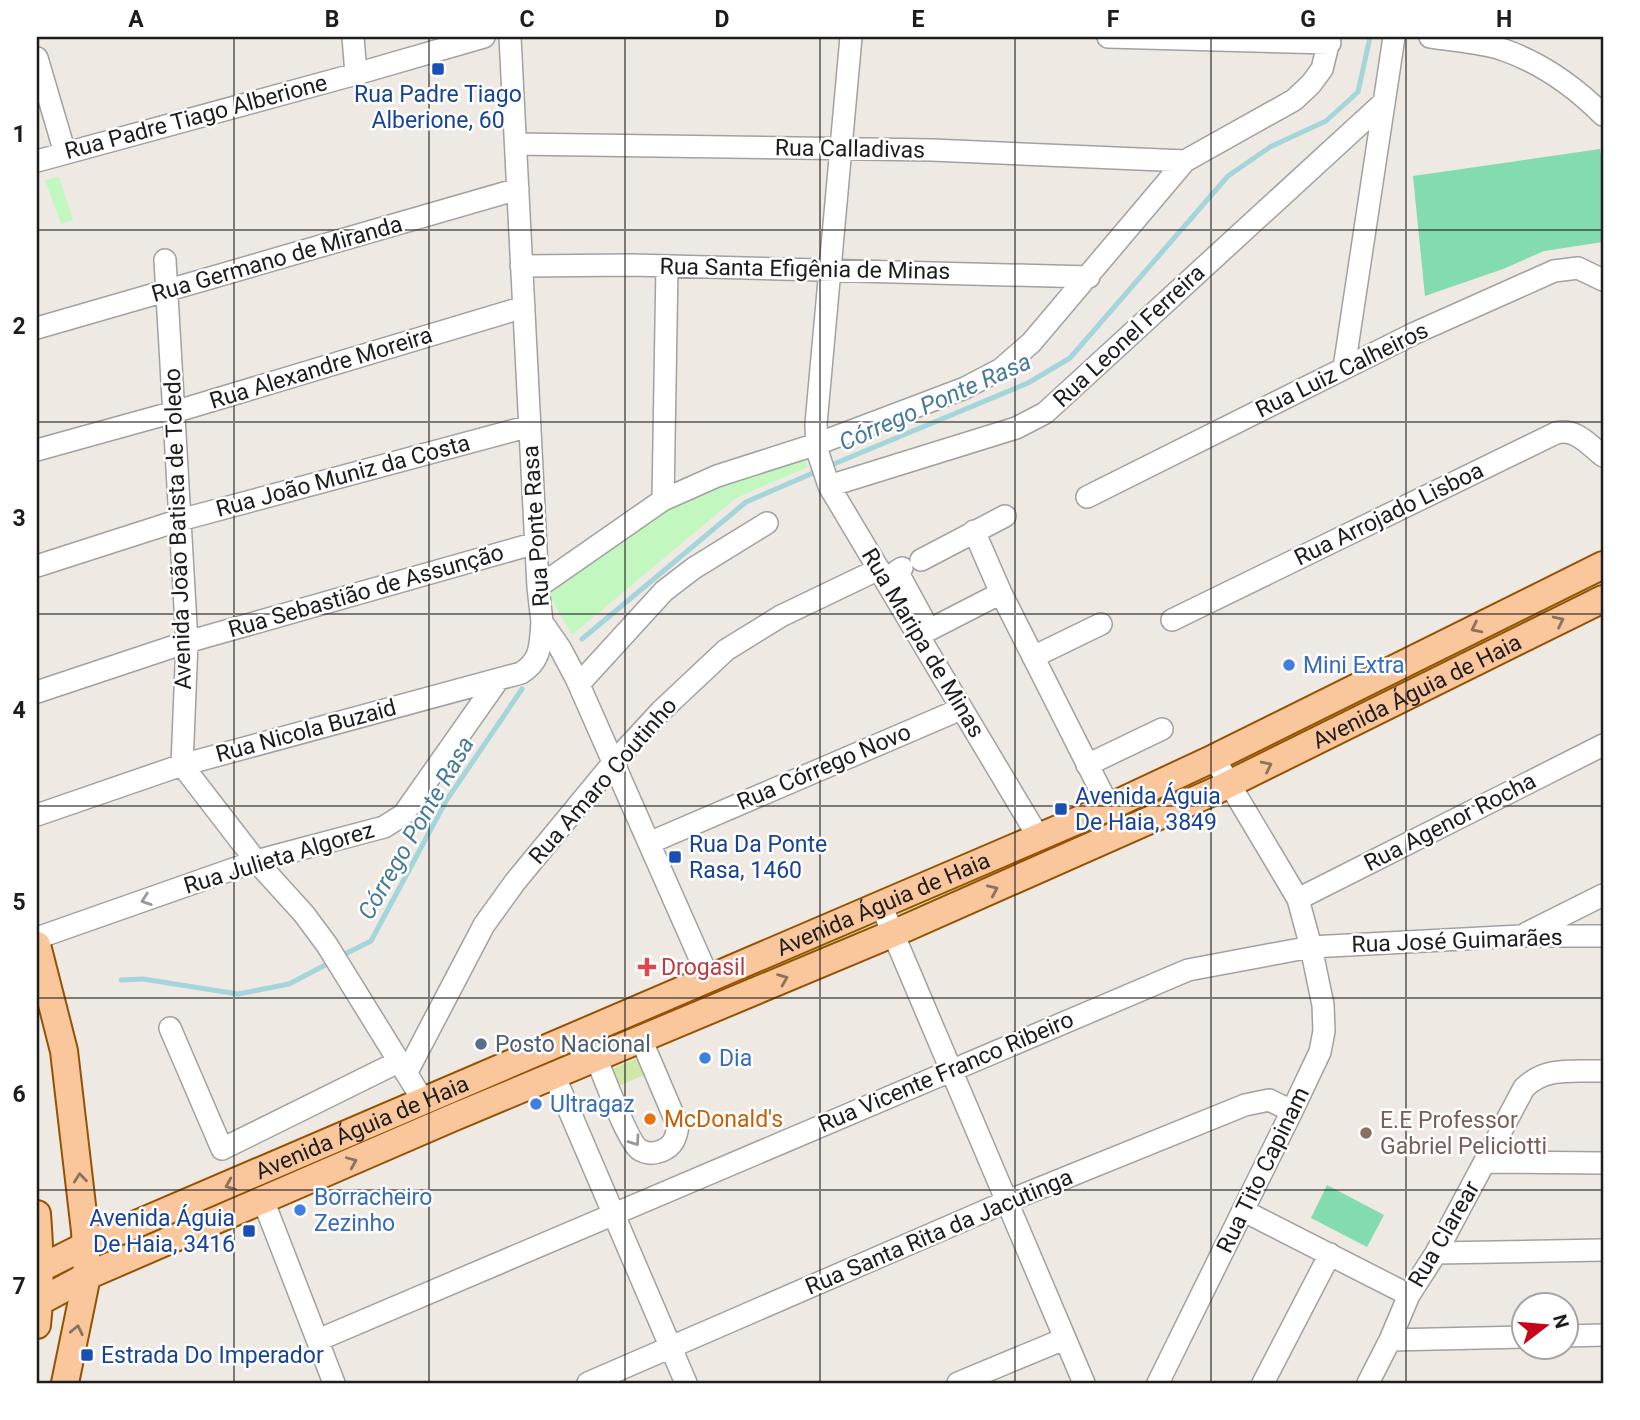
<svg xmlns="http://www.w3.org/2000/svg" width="1640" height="1420" viewBox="0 0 1640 1420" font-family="Roboto,sans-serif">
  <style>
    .grass { fill: #cfe8aa }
    .park { fill: #c2f8c0 }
    .pitch { fill: #82dcaf }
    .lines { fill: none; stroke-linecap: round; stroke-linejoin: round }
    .stream { stroke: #a4d5db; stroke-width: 5 }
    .minor-casing { stroke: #a1a1a1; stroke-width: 24 }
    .major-casing { stroke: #935303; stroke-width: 30 }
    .minor { stroke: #fff; stroke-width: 21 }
    .major { stroke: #fac79d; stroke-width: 26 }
    .oneway { stroke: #8c725d }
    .oneway2 { stroke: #999 }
    .grid { fill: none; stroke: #1d1d1d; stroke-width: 2; stroke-opacity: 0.55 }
    .transit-dot { fill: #1a4fb4; stroke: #fff; stroke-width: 2.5 }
    .shop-dot { fill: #3f7fe0; stroke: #fff; stroke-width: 2.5 }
    .health-dot { fill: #e0444e; stroke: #fff; stroke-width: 2.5 }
    .service-dot { fill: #5c6f8a; stroke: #fff; stroke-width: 2.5 }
    .food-dot { fill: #e8710a; stroke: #fff; stroke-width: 2.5 }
    .education-dot { fill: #8d6e63; stroke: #fff; stroke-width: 2.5 }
    .labels { text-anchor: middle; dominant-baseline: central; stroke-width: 5; stroke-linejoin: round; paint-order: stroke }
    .transit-label { font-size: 23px; fill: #164399; stroke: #fff; text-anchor: start }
    .street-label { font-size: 23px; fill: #1d1d1d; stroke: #fff }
    .shop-label { font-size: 23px; fill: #366cbe; stroke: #fff; text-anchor: start }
    .health-label { font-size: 23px; fill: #be3a42; stroke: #fff; text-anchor: start }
    .service-label { font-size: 23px; fill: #4e5e75; stroke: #fff; text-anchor: start }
    .food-label { font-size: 23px; fill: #c56008; stroke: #fff; text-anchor: start }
    .education-label { font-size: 23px; fill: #785e54; stroke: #fff; text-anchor: start }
    .water-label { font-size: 24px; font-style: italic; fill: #467a9b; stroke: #fff }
    .neatline { fill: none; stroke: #1d1d1d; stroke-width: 2.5 }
    .grid-label { font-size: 23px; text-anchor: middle; font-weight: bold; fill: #1d1d1d }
  </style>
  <rect width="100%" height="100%" fill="#eee9e3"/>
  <path class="grass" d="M 1603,578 L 1603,587 L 1244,765 L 1241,758 Z
    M 1205,775 L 1208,782 L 901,918 L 898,911 Z
    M 867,924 L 870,931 L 739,985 L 736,978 Z
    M 610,1029 L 614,1039 L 108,1256 L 105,1249 Z
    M 642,1056 L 649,1073 L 614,1088 L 607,1071 Z"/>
  <path class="park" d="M 59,177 L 73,220 L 61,224 L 45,180 Z
    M 802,456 L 808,467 L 736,498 L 572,635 L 547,591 L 681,497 Z"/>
  <path class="pitch" d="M 1600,149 L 1603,169 L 1603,242 L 1544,251 L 1503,269 L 1425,296 L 1413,176 Z
    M 1327,1185 L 1384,1215 L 1367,1247 L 1311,1218 Z"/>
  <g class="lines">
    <path class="stream" d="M 829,466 L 1028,383 L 1070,358 L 1228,176 L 1270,147 L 1326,121 L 1358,92 L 1370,37
      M 582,639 L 746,502 L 820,470
      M 339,957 L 371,941 L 446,801 L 522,689
      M 121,980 L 143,979 L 238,994 L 289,984 L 331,962"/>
    <g class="minor-casing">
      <path id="minor" d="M 353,37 L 356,74
        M 510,37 L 538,587 L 542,622 L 560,648 L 576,678 L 709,979
        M 851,37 L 816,424 L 817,450 L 829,486 L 1039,838
        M 1108,37 L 1330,43
        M 1430,37 C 1454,41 1481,42 1504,50 C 1541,63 1576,88 1603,115
        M 37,58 L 65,153
        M 516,144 L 932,150 L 1185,161
        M 37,161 L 356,74 L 484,37
        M 165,260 L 187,642 L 182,765 L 256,861 L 304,914 L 327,945 L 424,1102
        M 521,266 L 632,265 L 1089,277
        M 37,328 L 518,189
        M 1344,368 L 1394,37
        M 37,450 L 174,412 L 524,307
        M 829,486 L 1016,428 L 1045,413 L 1383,103
        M 1087,497 L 1415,333 L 1554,271 L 1578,268 L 1603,280
        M 663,500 L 667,266
        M 974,531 L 1001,593 L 1109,807
        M 921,560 L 1005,516
        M 37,566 L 180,520 L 530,426
        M 902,568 L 897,571 L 929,630 L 1001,593
        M 538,587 L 663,500 L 717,476 L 817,444 L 965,388 L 1001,369 L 1031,343 L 1185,161 L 1294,100 L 1311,84 L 1322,69 L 1330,37
        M 1172,620 L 1556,433 C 1576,428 1588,444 1603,456
        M 1033,657 L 1101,624
        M 579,684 L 664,591 L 694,568 L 767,523
        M 37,692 L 187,642 L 536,543
        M 1087,765 L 1162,729
        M 37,815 L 182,765 L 521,673 C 542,660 540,644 542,622
        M 649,843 L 961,709
        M 1298,899 L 1603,745
        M 881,905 L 1084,1383
        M 1527,933 L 1603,895
        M 37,938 L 256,861 L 384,827 L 403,815 L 498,680
        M 170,1028 L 222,1149 L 400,1061
        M 596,1058 C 603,1074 628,1143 640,1150 C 647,1154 654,1154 661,1151 C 673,1147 676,1138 678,1126 L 641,1039
        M 407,1072 L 484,925 L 515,882 L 613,763 L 661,711 L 726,650 L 781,616 L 879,569
        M 554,1075 L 686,1383
        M 1486,1162 L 1603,1163
        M 263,1200 L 334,1383
        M 1244,1211 L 1409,1295
        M 1436,1253 L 1603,1250
        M 1566,1336 L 1603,1335
        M 318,1340 L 1188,970 L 1311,947 L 1520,936 L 1603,936
        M 1390,1340 L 1524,1337
        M 588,1383 L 1008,1201 L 1245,1105 L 1269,1100 L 1292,1111
        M 958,1383 L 1064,1339
        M 1158,1383 L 1292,1111 L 1320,1052 L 1324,1031 L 1323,1005 L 1311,947 L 1298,899 L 1214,758
        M 1263,1383 L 1330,1254
        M 1368,1383 L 1390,1340 L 1409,1295 L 1436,1253 L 1524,1088 C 1546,1066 1574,1072 1603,1071"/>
    </g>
    <g class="major-casing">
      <g id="major">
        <path d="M 37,945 L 64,1051 L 85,1231 L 87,1276 L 65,1383"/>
        <path d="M 37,1214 C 40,1251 41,1288 37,1325"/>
        <path id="s1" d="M 37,1270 L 85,1246 L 1109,807 L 1214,758 L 1603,565"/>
        <path id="s2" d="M 37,1303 L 87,1276 L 452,1118 L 906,928 L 1213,792 L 1603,599"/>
      </g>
    </g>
    <use href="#minor" class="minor"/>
    <use href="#major" class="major"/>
  </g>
  <defs><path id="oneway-chevron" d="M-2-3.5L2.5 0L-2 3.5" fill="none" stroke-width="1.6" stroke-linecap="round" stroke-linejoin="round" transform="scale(1.75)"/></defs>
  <g class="oneway">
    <use href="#oneway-chevron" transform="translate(1559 621) rotate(-26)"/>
    <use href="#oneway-chevron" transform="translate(1476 628) rotate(154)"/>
    <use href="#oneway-chevron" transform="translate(1267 766) rotate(-26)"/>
    <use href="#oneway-chevron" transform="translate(993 890) rotate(-24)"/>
    <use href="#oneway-chevron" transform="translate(783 979) rotate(-22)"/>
    <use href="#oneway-chevron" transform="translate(352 1162) rotate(-23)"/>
    <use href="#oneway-chevron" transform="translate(80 1178) rotate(-96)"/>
    <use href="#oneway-chevron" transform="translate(230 1185) rotate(157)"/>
    <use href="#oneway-chevron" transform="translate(77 1330) rotate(-78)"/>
  </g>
  <g class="oneway2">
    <use href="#oneway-chevron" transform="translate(146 900) rotate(161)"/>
    <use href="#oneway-chevron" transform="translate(635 1141) rotate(55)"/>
  </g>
  <path class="grid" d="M 234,37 L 234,1383M 429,37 L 429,1383M 625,37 L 625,1383M 820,37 L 820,1383M 1015,37 L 1015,1383M 1211,37 L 1211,1383M 1406,37 L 1406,1383M 37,230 L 1603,230M 37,422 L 1603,422M 37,614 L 1603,614M 37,806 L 1603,806M 37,998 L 1603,998M 37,1190 L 1603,1190"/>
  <g class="transit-dot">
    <rect x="431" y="62" width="14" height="14" rx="3.5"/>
    <rect x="1054" y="802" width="14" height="14" rx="3.5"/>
    <rect x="668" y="850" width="14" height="14" rx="3.5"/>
    <rect x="242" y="1224" width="14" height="14" rx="3.5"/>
    <rect x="80" y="1348" width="14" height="14" rx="3.5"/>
  </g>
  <g class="shop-dot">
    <circle cx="1289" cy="665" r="7"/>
    <circle cx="705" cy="1058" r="7"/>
    <circle cx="536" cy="1104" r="7"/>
    <circle cx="300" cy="1210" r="7"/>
  </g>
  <path class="health-dot" d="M643.5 956.5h7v7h7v7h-7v7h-7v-7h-7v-7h7z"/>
  <circle class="service-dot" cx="481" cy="1044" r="7"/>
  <circle class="food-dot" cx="650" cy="1119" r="7"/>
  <circle class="education-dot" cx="1366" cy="1133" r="7"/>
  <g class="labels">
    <g class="transit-label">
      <text x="438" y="94" text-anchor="middle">Rua Padre Tiago<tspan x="438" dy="26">Alberione, 60</tspan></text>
      <text x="1075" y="796">Avenida Águia<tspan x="1075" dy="26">De Haia, 3849</tspan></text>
      <text x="689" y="844">Rua Da Ponte<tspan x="689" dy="26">Rasa, 1460</tspan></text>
      <text x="235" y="1218" text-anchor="end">Avenida Águia<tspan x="235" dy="26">De Haia, 3416</tspan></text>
      <text x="101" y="1355">Estrada Do Imperador</text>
    </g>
    <g class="street-label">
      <text transform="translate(196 117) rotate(-15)">Rua Padre Tiago Alberione</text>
      <text transform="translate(850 149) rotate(1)">Rua Calladivas</text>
      <text transform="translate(277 259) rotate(-16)">Rua Germano de Miranda</text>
      <text transform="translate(805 269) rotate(1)">Rua Santa Efigênia de Minas</text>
      <text transform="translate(1129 336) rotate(-43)">Rua Leonel Ferreira</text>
      <text transform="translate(321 368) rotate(-17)">Rua Alexandre Moreira</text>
      <text transform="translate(1342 370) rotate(-26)">Rua Luiz Calheiros</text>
      <text transform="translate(343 476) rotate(-15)">Rua João Muniz da Costa</text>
      <text transform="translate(1389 514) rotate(-26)">Rua Arrojado Lisboa</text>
      <text transform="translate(536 526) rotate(-94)">Rua Ponte Rasa</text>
      <text transform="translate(178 529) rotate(-92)">Avenida João Batista de Toledo</text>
      <text transform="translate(366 591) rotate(-16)">Rua Sebastião de Assunção</text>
      <text transform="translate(923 643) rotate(59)">Rua Maripa de Minas</text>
      <text stroke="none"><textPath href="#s2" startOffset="1510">Avenida Águia de Haia</textPath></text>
      <text transform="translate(306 731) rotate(-15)">Rua Nicola Buzaid</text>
      <text transform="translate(824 767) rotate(-23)">Rua Córrego Novo</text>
      <text transform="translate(603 781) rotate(-49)">Rua Amaro Coutinho</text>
      <text transform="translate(1450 822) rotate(-27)">Rua Agenor Rocha</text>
      <text transform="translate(279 858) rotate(-17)">Rua Julieta Algorez</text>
      <text stroke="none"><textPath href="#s1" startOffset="922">Avenida Águia de Haia</textPath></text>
      <text transform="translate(1457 941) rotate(-2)">Rua José Guimarães</text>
      <text transform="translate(946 1072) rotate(-23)">Rua Vicente Franco Ribeiro</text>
      <text stroke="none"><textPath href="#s1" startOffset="355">Avenida Águia de Haia</textPath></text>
      <text transform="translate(1263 1170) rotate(-64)">Rua Tito Capinam</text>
      <text transform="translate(939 1232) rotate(-23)">Rua Santa Rita da Jacutinga</text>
      <text transform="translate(1444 1234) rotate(-60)">Rua Clarear</text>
    </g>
    <g class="shop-label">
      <text x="1303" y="665">Mini Extra</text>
      <text x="719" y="1058">Dia</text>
      <text x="550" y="1104">Ultragaz</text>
      <text x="314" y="1197">Borracheiro<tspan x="314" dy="26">Zezinho</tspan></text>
    </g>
    <g class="health-label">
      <text x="661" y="967">Drogasil</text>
    </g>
    <g class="service-label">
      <text x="495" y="1044">Posto Nacional</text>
    </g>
    <g class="food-label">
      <text x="664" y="1119">McDonald's</text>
    </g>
    <g class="education-label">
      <text x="1380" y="1120">E.E Professor<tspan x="1380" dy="26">Gabriel Peliciotti</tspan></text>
    </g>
    <g class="water-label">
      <text transform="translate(935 402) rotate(-24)">Córrego Ponte Rasa</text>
      <text transform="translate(416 828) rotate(-60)">Córrego Ponte Rasa</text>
    </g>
  </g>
  <rect width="1640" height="1420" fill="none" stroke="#ffffff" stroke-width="77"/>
  <g transform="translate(1545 1326) rotate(74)"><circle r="33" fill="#ffffff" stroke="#a5a5a5" stroke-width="2"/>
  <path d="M0-5L12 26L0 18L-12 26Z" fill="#c6041a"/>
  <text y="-10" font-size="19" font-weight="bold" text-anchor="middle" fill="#1d1d1d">N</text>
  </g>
  <rect x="38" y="38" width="1564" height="1344" class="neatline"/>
  <g class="grid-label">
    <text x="136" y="27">A</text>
    <text x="332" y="27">B</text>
    <text x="527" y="27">C</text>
    <text x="722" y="27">D</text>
    <text x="918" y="27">E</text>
    <text x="1113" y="27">F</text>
    <text x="1308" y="27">G</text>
    <text x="1504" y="27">H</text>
    <text x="19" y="142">1</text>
    <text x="19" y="334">2</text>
    <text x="19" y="526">3</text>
    <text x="19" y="718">4</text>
    <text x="19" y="910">5</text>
    <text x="19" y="1102">6</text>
    <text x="19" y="1294">7</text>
  </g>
</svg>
